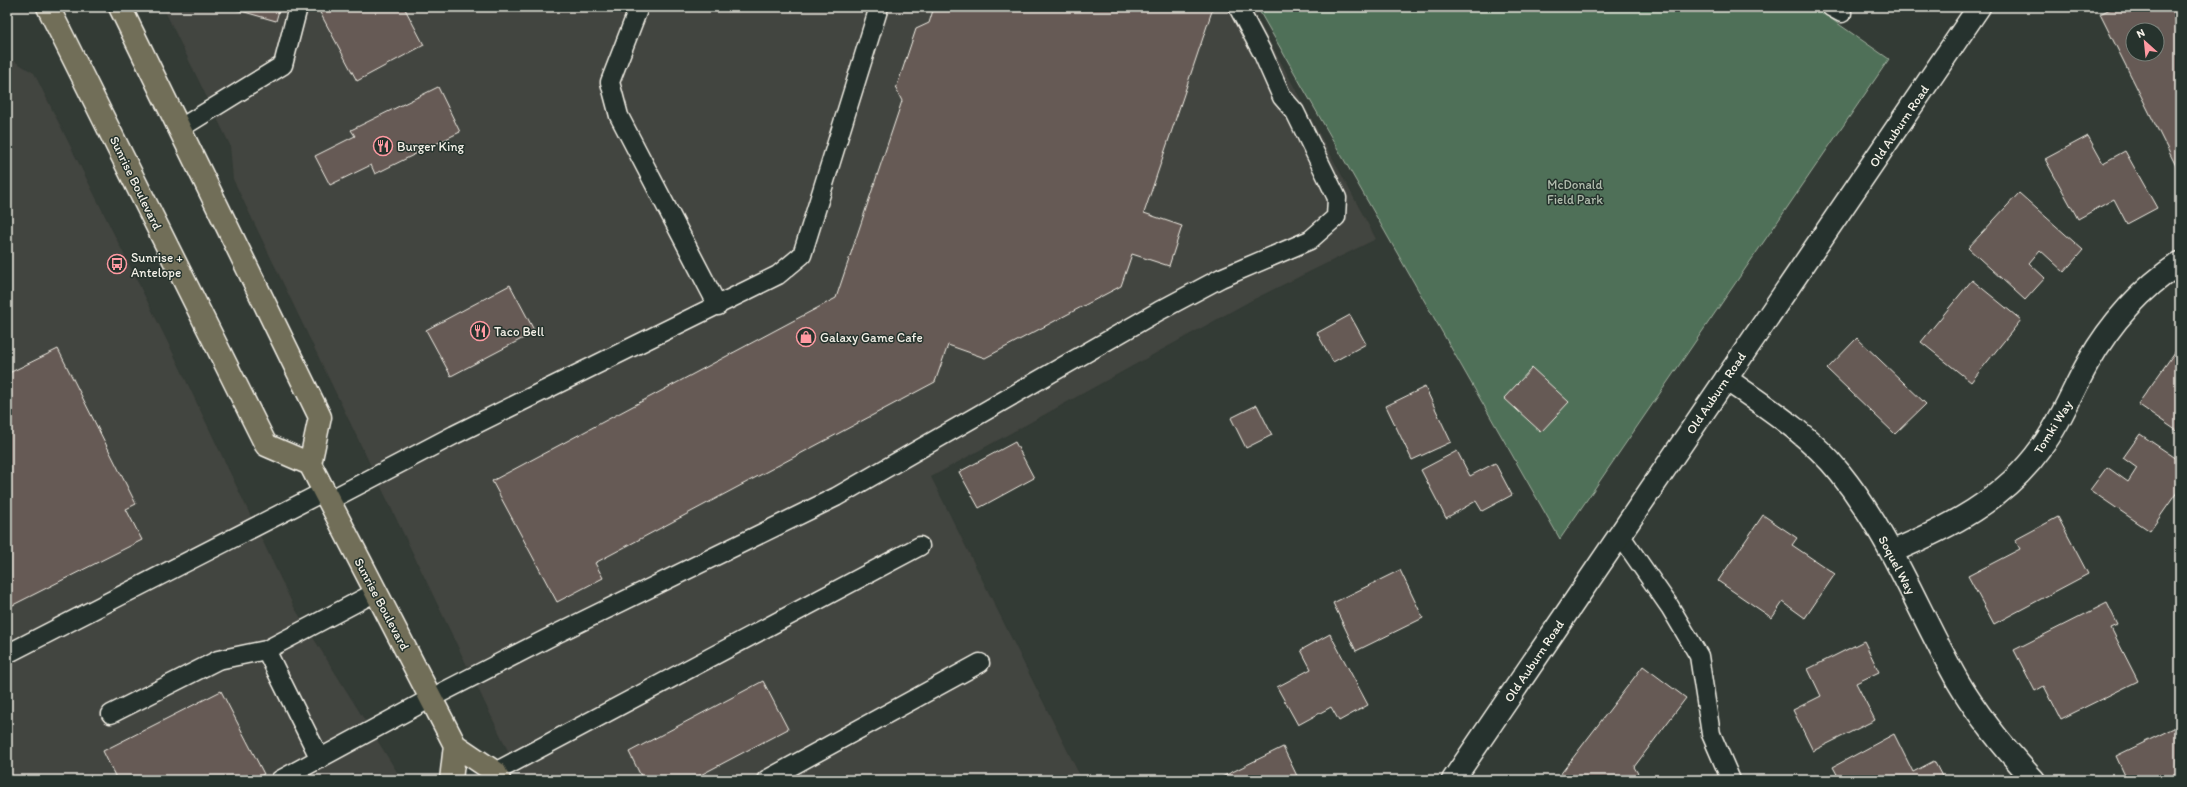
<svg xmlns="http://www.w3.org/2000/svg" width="2187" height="787" viewBox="0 0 2187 787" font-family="Itim,sans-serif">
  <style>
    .built { fill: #42443f }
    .park { fill: #507058; stroke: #a2b0a0 }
    .building { fill: #665a55; stroke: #f4f1e8; fill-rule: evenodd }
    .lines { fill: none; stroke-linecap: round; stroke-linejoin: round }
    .lane-casing { stroke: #f4f1e8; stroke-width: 21 }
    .street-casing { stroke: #f4f1e8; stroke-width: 25 }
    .secondary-casing { stroke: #f4f1e8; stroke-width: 25 }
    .primary-casing { stroke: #f4f1e8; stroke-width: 25 }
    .lane { stroke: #26332d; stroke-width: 18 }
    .street { stroke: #26332d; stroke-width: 22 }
    .secondary { stroke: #26332d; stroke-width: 22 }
    .primary { stroke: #716e59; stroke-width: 22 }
    .labels { text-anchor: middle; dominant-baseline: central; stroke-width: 3; stroke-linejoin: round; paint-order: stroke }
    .street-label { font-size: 13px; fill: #f4f1e8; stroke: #26332d }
    .poi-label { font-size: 13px; fill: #f4f1e8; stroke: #26332d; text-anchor: start }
    .park-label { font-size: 13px; fill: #b2bdae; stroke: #26332d }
  </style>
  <rect width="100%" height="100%" fill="#333b35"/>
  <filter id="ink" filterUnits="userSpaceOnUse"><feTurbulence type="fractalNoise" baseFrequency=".025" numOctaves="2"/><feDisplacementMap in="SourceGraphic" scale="8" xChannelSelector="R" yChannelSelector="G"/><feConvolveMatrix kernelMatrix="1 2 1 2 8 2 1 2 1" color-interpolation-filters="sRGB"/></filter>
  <g filter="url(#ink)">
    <path class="built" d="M 163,7 L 1251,7 L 1376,239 L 1252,300 L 931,477 L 1082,780 L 522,780 L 233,179 L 230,145 Z
      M 7,57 L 34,73 L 171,349 L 294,607 L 402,780 L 7,780 Z"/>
    <path class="park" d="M 1257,7 L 1814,7 L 1889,59 L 1560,539 Z"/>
    <path class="building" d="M 227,7 L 280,7 L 276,21 Z
      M 317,7 L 404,7 L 424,45 L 357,81 Z
      M 934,7 L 1213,8 L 1144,213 L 1182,226 L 1169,266 L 1132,254 L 1121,286 L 985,358 L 948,345 L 935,382 L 595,563 L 603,578 L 557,602 L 492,481 L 836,298 L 902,101 L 896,89 L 916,29 L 929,23 Z
      M 2114,7 L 2180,7 L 2180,174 L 2100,14 ZM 2133,30 L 2157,30 L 2157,54 L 2133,54 Z
      M 438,87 L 460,132 L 375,174 L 371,165 L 330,185 L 315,156 L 355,136 L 351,130 Z
      M 2088,136 L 2103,163 L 2125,151 L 2157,208 L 2127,224 L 2114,199 L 2078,219 L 2045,159 Z
      M 2019,193 L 2083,250 L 2064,272 L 2040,250 L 2029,263 L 2045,278 L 2025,300 L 1968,248 Z
      M 1972,280 L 2021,320 L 1971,382 L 1921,342 Z
      M 510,285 L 535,332 L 451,376 L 426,330 Z
      M 1350,315 L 1366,344 L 1333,362 L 1317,333 Z
      M 1857,338 L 1926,404 L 1895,434 L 1827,369 Z
      M 2180,345 L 2180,433 L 2138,404 Z
      M 58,349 L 136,504 L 126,509 L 142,540 L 7,608 L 7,374 Z
      M 1532,368 L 1569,402 L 1541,432 L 1504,398 Z
      M 1425,387 L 1451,442 L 1412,460 L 1386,406 Z
      M 1257,405 L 1272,435 L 1246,448 L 1231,418 Z
      M 2140,434 L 2180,461 L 2180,488 L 2150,531 L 2090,490 L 2107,467 L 2128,482 L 2137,468 L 2123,458 Z
      M 1015,442 L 1034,478 L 979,508 L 959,472 Z
      M 1457,451 L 1470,476 L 1495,463 L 1512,495 L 1482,511 L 1476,501 L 1446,518 L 1421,470 Z
      M 1763,515 L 1797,538 L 1792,545 L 1835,574 L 1805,618 L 1783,602 L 1772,618 L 1718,581 Z
      M 2058,517 L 2088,574 L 1994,624 L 1968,576 L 2020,549 L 2015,540 Z
      M 1400,570 L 1423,618 L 1356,651 L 1333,603 Z
      M 2107,603 L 2118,625 L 2111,628 L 2138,681 L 2061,719 L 2044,686 L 2035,691 L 2014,650 Z
      M 1330,634 L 1368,705 L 1339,721 L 1331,707 L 1298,725 L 1277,687 L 1311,669 L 1301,650 Z
      M 1864,641 L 1879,672 L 1856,683 L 1875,720 L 1813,751 L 1793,710 L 1821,696 L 1808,669 Z
      M 1643,666 L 1686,698 L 1634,767 L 1642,780 L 1556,780 Z
      M 763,681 L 788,729 L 691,780 L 643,780 L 629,752 Z
      M 221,691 L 264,774 L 251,780 L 117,780 L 103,751 Z
      M 2180,725 L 2180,780 L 2127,780 L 2116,756 Z
      M 1894,734 L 1913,772 L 1934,761 L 1944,780 L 1840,780 L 1833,767 Z
      M 1283,747 L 1299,780 L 1224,780 L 1222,777 Z"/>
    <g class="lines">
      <g class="lane-casing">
        <path id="lane" d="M 639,7 L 610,82 L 619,116 L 718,306
          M 1831,7 L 1842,13
          M 179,129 L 283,65 L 298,7
          M 328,501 L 454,435 L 778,275 L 802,255 L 879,7
          M 1620,535 L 1670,607 L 1699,656 L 1711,734 L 1731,780
          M 266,650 L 320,759
          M 7,654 L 323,492
          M 111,714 L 218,660 L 266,650 L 376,592
          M 495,772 L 920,546
          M 280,780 L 431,698 L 554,635 L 836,497 L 1159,311 L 1221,278 L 1310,240 L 1336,217 L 1337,198 L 1295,112 L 1282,97 L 1263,54 L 1238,7
          M 766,780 L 980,663"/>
      </g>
      <g class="street-casing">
        <path id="street" d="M 1726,379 C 1766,407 1809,434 1840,473 C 1890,535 1918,611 1957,680 C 1978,716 2005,749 2034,780
          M 1891,552 C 1948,528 2004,500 2041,448 C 2061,422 2072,391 2088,363 C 2110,324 2142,288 2180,263"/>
      </g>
      <g class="secondary-casing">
        <path id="secondary" d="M 1453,780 L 1979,7"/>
      </g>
      <g class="primary-casing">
        <path id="primary" d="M 48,7 L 266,445 L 310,464
          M 120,7 L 320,417 L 310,464 L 455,745 L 495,772 L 499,780
          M 451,780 L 455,745"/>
      </g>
      <use href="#lane" class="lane"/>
      <use href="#street" class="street"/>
      <use href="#secondary" class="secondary"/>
      <use href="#primary" class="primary"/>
    </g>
  </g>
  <defs>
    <g id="restaurant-ring" transform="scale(1)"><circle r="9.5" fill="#26332d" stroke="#ff9aa2" stroke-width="1.5"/><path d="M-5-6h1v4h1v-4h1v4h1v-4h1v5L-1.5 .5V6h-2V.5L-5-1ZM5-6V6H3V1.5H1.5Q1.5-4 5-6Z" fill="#ff9aa2"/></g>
    <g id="bus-ring" transform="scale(1)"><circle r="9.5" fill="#26332d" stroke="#ff9aa2" stroke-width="1.5"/><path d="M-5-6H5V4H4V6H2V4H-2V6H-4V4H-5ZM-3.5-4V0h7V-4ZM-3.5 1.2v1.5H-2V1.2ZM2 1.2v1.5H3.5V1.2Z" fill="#ff9aa2"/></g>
    <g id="shop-ring" transform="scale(1)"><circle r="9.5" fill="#26332d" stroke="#ff9aa2" stroke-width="1.5"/><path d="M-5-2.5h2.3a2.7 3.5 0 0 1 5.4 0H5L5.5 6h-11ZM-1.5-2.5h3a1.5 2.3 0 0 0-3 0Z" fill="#ff9aa2"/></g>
  </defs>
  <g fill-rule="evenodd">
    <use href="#restaurant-ring" x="383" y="146"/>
    <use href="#bus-ring" x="117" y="264"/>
    <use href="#restaurant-ring" x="480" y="331"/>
    <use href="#shop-ring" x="806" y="337"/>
  </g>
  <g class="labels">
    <g class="street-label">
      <text transform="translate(1899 126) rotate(-56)">Old Auburn Road</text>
      <text transform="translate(136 183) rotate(64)">Sunrise Boulevard</text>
      <text transform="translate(1716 393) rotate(-56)">Old Auburn Road</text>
      <text transform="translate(2053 427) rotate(-58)">Tomki Way</text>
      <text transform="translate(1897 565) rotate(62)">Soquel Way</text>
      <text transform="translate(382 604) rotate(62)">Sunrise Boulevard</text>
      <text transform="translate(1534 661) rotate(-56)">Old Auburn Road</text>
    </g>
    <g class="poi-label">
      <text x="397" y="146">Burger King</text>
      <text x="131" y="257">Sunrise +<tspan x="131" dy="15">Antelope</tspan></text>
      <text x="494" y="331">Taco Bell</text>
      <text x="820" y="337">Galaxy Game Cafe</text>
    </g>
    <g class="park-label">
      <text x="1575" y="184">McDonald<tspan x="1575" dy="15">Field Park</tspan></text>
    </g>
  </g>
  <rect width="2187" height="787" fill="none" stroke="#26332d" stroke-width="24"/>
  <rect x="12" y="12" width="2163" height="763" fill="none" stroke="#f4f1e8" stroke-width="1.5" filter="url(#ink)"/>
  <g transform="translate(2145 42) rotate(333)"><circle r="19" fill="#26332d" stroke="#787f78"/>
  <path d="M0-3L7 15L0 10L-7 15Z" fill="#ff9aa2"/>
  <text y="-6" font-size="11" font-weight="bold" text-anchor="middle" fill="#f4f1e8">N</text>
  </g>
</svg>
